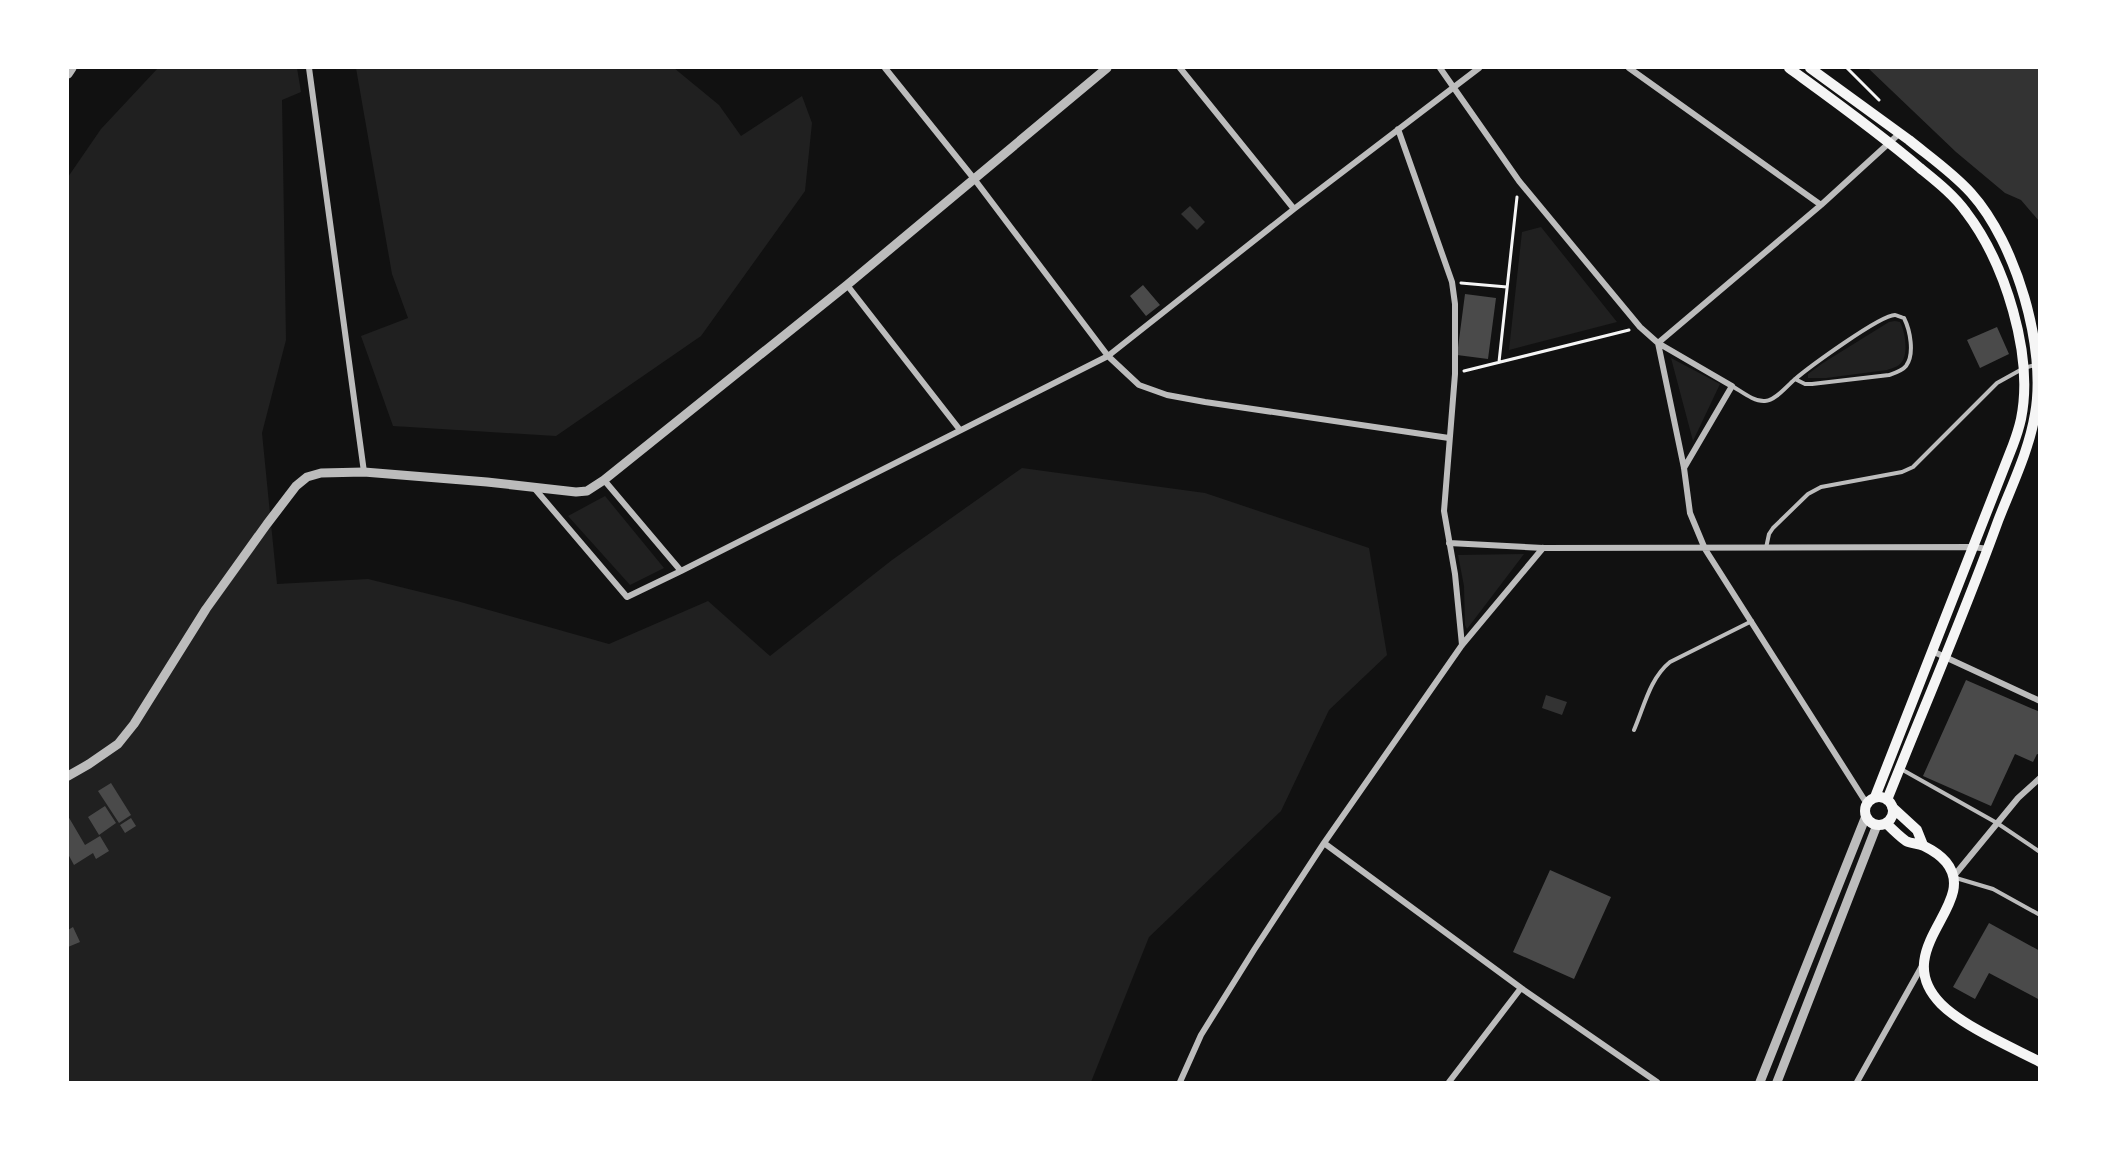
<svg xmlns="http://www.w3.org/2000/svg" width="2107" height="1150" viewBox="0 0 2107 1150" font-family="Barlow,sans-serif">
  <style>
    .green { fill: #202020 }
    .water { fill: #333 }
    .building { fill: #4a4a4a }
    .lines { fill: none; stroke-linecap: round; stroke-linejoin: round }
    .path { stroke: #f5f5f5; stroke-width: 3 }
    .service { stroke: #bcbcbc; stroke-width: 4 }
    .minor { stroke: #bcbcbc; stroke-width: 6 }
    .tertiary { stroke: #bcbcbc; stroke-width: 9 }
    .secondary { stroke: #f5f5f5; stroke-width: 10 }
  </style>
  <rect width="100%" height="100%" fill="#111"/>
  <path class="green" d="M 158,68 L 297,68 L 301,92 L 282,100 L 286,340 L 262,433 L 277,584 L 368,579 L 457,601 L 609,644 L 708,601 L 770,656 L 892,560 L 1022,468 L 1205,493 L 1369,548 L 1387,655 L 1329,710 L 1281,811 L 1149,937 L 1091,1082 L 68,1082 L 68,177 L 101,129 Z
    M 356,68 L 674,68 L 719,105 L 741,136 L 802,96 L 812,123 L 805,191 L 701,336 L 556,436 L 393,426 L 361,336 L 408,318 L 392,274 Z
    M 1541,227 L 1617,322 L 1509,350 L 1522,232 Z
    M 1895,321 L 1900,322 C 1905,331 1909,354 1901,363 C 1898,367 1892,368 1887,370 L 1826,378 L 1808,378 L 1808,374 L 1823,363 L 1889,322 Z
    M 1671,358 L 1720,384 L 1693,441 Z
    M 605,496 L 664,568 L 630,585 L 568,516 Z
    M 1524,554 L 1467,629 L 1465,625 L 1464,586 L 1458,555 Z"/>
  <path class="water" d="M 1868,68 L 2039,68 L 2039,221 L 2021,200 L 2005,193 L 1956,152 Z
    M 1190,206 L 1205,222 L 1197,230 L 1181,214 Z
    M 1546,695 L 1567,702 L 1562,715 L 1542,708 Z"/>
  <path class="building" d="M 1143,285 L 1160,305 L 1146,316 L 1130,296 Z
    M 1465,294 L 1496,298 L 1488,359 L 1457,355 Z
    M 1997,327 L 2009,354 L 1980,368 L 1967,340 Z
    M 1966,680 L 2040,712 L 2040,755 L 2037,754 L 2033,762 L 2015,754 L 1991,806 L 1923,776 Z
    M 111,783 L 131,815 L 119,823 L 98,791 Z
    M 105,806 L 116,823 L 99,835 L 88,817 Z
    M 68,816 L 85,845 L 100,836 L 109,851 L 96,859 L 93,853 L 74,865 L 68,854 Z
    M 131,818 L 136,826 L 125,833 L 120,825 Z
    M 1550,870 L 1611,897 L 1574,979 L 1513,952 Z
    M 1989,923 L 2040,951 L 2040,1000 L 1989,973 L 1975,999 L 1953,987 Z
    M 73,927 L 80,942 L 68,947 L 68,930 Z"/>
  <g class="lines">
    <path class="path" d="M 1847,68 L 1879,100
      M 1461,283 L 1507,287
      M 1499,362 L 1517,197
      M 1464,371 L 1629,330"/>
    <path class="service" d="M 1732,386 C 1741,391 1754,402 1765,401 C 1775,401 1787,386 1794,380 C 1808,368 1880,315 1895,315 C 1896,315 1903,318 1904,318 C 1910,330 1915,354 1906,366 C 1902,371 1895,373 1889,375 L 1812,384 L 1805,384 L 1795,379
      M 1766,548 L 1769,534 L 1773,528 L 1808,494 L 1821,487 L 1902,472 L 1913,467 L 1997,383 L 2024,368 L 2035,365
      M 1634,730 C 1644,707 1650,678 1670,662 L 1752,621
      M 1901,769 L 1997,823 L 2040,852
      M 1956,878 L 1993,889 L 2040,915"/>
    <path class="minor" d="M 309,68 L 364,472
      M 885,68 L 975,180 L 1108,356 L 1139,385 L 1167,395 L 1205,402 L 1449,438
      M 1180,68 L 1294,209
      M 1440,68 L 1519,181 L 1640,327 L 1658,343 L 1732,386 L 1684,468
      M 1629,68 L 1821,205
      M 1398,129 L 1452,282 L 1455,304 L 1455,374 L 1444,511 L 1455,574 L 1462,645
      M 847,285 L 960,430
      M 1658,343 L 1684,468 L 1690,513 L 1705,549 L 1867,804
      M 1658,343 L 1821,205 L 1900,133
      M 604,480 L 681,571
      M 535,489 L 627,597 L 681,571 L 1108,356 L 1294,209 L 1479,68
      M 1449,543 L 1543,548 L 1973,547 L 1988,549
      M 1932,651 L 2040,701
      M 1324,843 L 1521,988 L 1657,1082
      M 1953,877 L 2018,798 L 2040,778
      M 1180,1082 L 1201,1035 L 1254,950 L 1324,843 L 1462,645 L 1543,548
      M 1449,1082 L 1521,988
      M 1857,1082 L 1922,966"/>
    <path class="tertiary" d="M 68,74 L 72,68
      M 68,776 L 89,764 L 118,744 L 134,724 L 206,609 L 267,524 L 296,486 L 307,477 L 321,473 L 364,472 L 487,482 L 576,492 L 587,491 L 604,480 L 847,285 L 1107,68
      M 1760,1082 L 1866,816
      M 1777,1082 L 1877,825"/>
    <path class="secondary" d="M 1789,68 C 1833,100 1878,132 1920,168 C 1936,181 1954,195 1966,212 C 2005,263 2034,355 2021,419 C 2019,428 2016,437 2013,445 L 1875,797
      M 1810,68 C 1843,92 1876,116 1909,140 C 1930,157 1953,173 1971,193 C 2016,243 2047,348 2035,414 C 2029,451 2011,487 1998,521 C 1964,615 1924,707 1887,800
      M1865 811a14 14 0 1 1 28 0a14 14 0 1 1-28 0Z
      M 1892,807 L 1917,830 L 1923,845
      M 1886,823 C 1892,829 1899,836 1906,841 C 1911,844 1918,843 1924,846 C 1930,849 1941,856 1946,862 C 1981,904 1887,949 1941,1004 C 1963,1026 2011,1047 2040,1062"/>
  </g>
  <rect width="2107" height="1150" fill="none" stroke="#ffffff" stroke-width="138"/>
</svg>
